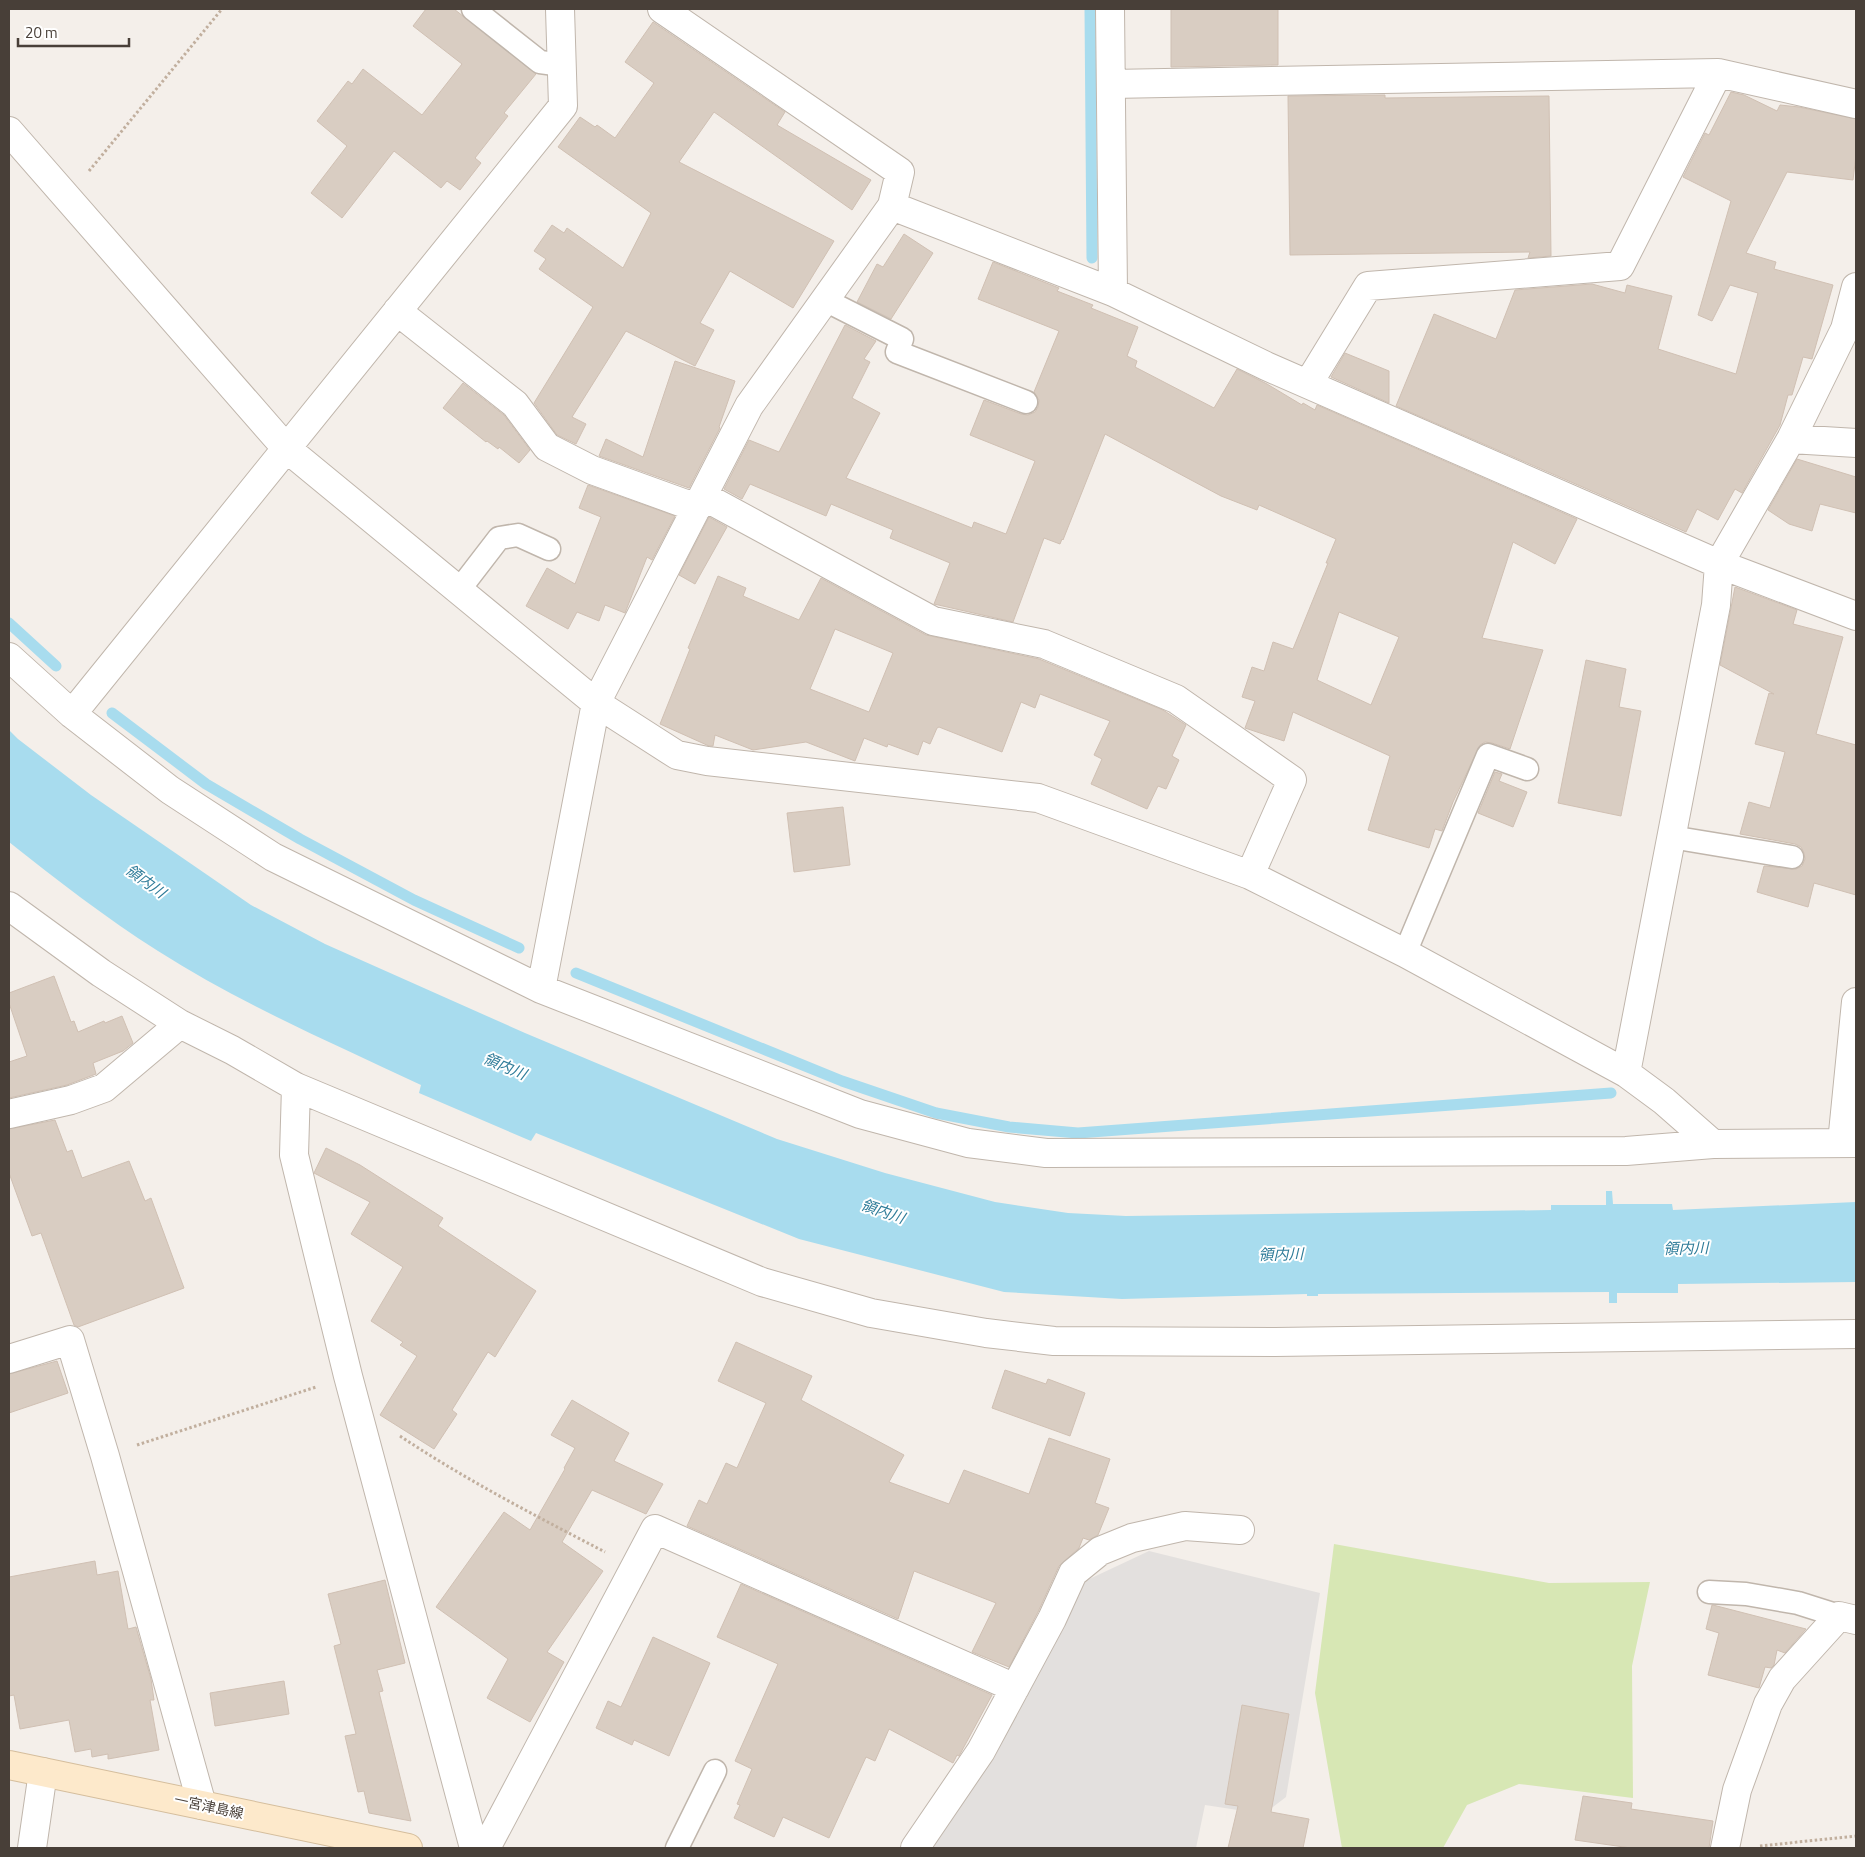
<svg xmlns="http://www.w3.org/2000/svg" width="1865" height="1857" viewBox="0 0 1865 1857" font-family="'Titillium Web','Noto Sans JP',sans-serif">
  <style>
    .green { fill: #d7e7b4 }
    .parking { fill: #e3e0de }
    .water { fill: #a8dcee }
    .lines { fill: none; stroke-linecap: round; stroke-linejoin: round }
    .stream { stroke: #a8dcee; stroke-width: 11 }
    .building { fill: #d9cdc2; stroke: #d0c0b3; fill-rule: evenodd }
    .lane-casing { stroke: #c0b6ac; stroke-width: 25 }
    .street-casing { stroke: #c0b6ac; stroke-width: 30 }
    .secondary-casing { stroke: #d5be9d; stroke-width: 30 }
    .path { stroke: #c1af9e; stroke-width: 3; stroke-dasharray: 2.5 2.5; stroke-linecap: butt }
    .lane { stroke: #fff; stroke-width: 22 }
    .street { stroke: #fff; stroke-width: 28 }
    .secondary { stroke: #fde9cb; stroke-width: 28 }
    .labels { text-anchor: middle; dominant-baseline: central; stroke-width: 4; stroke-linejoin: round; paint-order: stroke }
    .street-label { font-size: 14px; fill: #483f38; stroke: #fff }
    .water-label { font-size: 15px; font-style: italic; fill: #2f7c99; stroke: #fff }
  </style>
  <rect width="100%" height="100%" fill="#f4efea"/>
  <path class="green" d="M 1334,1544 L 1549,1583 L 1650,1582 L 1632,1666 L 1633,1798 L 1519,1784 L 1467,1805 L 1443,1848 L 1342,1848 L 1315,1693 Z"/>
  <path class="parking" d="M 1149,1551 L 1320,1593 L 1286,1797 L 1264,1814 L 1205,1805 L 1196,1848 L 926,1848 L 1083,1582 Z"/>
  <path class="water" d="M 9,730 L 18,739 L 91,795 L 251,905 L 325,944 L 525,1033 L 777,1139 L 885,1173 L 995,1202 L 1068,1213 L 1126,1216 L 1551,1210 L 1551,1205 L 1606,1205 L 1606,1191 L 1612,1191 L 1613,1204 L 1672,1204 L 1673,1210 L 1856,1202 L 1856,1282 L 1678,1284 L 1678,1293 L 1617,1293 L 1617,1303 L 1609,1303 L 1609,1292 L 1318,1294 L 1318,1296 L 1307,1296 L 1307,1294 L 1122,1299 L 1004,1292 L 799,1239 L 536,1133 L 531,1141 L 419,1093 L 421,1085 C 332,1043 241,1004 158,951 C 106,918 57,880 9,842 Z"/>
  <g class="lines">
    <path class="stream" d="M 1090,9 L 1092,258
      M 9,623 L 56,666
      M 112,713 L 206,784 L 300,839 L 414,900 L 519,948
      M 576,973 L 842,1081 L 936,1113 L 1009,1127 L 1078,1133 L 1611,1093"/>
  </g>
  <path class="building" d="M 426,9 L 454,9 L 536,74 L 504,113 L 508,116 L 475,158 L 481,163 L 460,190 L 447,181 L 441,188 L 394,151 L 342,218 L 311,193 L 347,146 L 317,121 L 348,81 L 352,84 L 363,69 L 422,115 L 462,64 L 413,26 Z
    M 1171,9 L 1278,9 L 1278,65 L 1171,67 Z
    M 653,22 L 785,112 L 777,125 L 871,180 L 852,210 L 714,112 L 679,162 L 834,241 L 793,308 L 730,271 L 700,323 L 714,330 L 695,366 L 626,331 L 572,417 L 586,424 L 576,444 L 557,435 L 534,403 L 593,307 L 539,269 L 546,259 L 534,251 L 552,225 L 564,233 L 567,228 L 623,268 L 651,213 L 558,147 L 580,117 L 595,127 L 597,125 L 615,138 L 654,83 L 625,62 Z
    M 1731,92 L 1744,95 L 1777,111 L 1780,105 L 1799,107 L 1856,119 L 1856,155 L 1853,180 L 1787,172 L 1746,253 L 1776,262 L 1774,269 L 1833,285 L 1812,359 L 1803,357 L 1792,395 L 1788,395 L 1780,425 L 1742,493 L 1735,489 L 1718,520 L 1697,509 L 1686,532 L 1396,406 L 1434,314 L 1496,339 L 1515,290 L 1592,284 L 1625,293 L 1627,285 L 1672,296 L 1658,349 L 1736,374 L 1758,293 L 1730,285 L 1712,321 L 1698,315 L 1731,201 L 1683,177 L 1705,133 L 1709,135 Z
    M 1385,95 L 1385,98 L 1549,96 L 1551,256 L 1528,258 L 1530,252 L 1290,255 L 1288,96 Z
    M 904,234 L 933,253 L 891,319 L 857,302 L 877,264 L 883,267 Z
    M 993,262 L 1059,288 L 1057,291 L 1093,305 L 1091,308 L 1138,327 L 1127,356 L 1137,361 L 1135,367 L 1214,408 L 1237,369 L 1267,384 L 1302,405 L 1303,403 L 1315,410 L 1317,405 L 1577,519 L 1555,564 L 1513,542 L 1482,638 L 1543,650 L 1510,749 L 1492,743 L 1485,742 L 1480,745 L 1453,802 L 1442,831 L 1435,829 L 1429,848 L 1368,830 L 1390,756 L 1293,712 L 1284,741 L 1245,728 L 1255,701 L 1242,697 L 1252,667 L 1264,671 L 1273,642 L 1293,649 L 1328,563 L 1326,563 L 1336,539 L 1259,505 L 1257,510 L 1221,496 L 1105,434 L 1063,540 L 1062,539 L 1060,544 L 1044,538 L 1013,622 L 934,604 L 950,563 L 890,538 L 893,530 L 831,504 L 826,516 L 750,484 L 742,499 L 724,489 L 749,440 L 779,452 L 845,325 L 876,341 L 864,359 L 870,362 L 852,398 L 880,413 L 846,478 L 972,528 L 974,522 L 1006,534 L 1035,461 L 970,435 L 984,400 L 1021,414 L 1028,415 L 1035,412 L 1038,407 L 1039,400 L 1034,392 L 1059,331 L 978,299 ZM 1339,612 L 1399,637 L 1371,705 L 1317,680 Z
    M 1345,353 L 1389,371 L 1389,403 L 1331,377 Z
    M 675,361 L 735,381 L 719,427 L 720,428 L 689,488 L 599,456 L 606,439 L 643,457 Z
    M 463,383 L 504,415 L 530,450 L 519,463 L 499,447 L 498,449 L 487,441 L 486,442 L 443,408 Z
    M 1797,459 L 1856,477 L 1856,513 L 1820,504 L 1812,531 L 1789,524 L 1768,510 Z
    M 588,485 L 675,516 L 652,560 L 647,557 L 625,613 L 605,605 L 599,621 L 577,612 L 568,629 L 526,606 L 547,568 L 575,584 L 601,517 L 579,508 Z
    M 709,517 L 727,527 L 695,584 L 679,575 Z
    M 718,576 L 746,588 L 743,596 L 799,620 L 821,578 L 926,635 L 1039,659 L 1163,710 L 1186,725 L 1172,756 L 1179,760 L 1166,789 L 1158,786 L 1147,809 L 1091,784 L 1102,759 L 1094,755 L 1110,721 L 1040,694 L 1035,708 L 1021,702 L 1002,752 L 939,727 L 937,728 L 930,744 L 923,741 L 918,755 L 888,744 L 887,747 L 864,738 L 855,761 L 806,742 L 753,750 L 715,735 L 713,746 L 709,746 L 660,724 L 690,649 L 688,648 ZM 835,629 L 893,653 L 869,712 L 810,689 Z
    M 1735,587 L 1797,610 L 1793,624 L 1843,637 L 1816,734 L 1856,745 L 1856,895 L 1814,883 L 1808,907 L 1757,892 L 1764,866 L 1796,869 L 1802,866 L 1805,859 L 1804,853 L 1801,847 L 1795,844 L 1740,834 L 1749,802 L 1770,808 L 1785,752 L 1755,744 L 1769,693 L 1774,694 L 1720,665 Z
    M 1586,660 L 1626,669 L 1619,707 L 1641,711 L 1621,816 L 1558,803 Z
    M 1495,772 L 1502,774 L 1499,781 L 1527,792 L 1513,827 L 1478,813 Z
    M 843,807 L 850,865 L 794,872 L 787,813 Z
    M 54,976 L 71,1022 L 74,1021 L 78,1032 L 104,1021 L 105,1023 L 122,1016 L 133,1043 L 123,1051 L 93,1063 L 96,1074 L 67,1085 L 9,1098 L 9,1062 L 27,1056 L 9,1003 L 9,993 Z
    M 55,1120 L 67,1152 L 72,1150 L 82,1178 L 129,1161 L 145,1201 L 151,1198 L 184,1288 L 78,1327 L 74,1325 L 41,1233 L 32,1236 L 9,1173 L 9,1129 Z
    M 326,1148 L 360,1165 L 443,1218 L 438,1226 L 536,1291 L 495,1357 L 488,1352 L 452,1410 L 457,1414 L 434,1449 L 380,1415 L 417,1356 L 400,1345 L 403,1342 L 371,1321 L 403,1267 L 351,1234 L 370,1202 L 314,1173 Z
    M 736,1342 L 812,1376 L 801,1400 L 904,1455 L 889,1482 L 949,1504 L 964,1470 L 1029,1494 L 1049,1438 L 1110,1459 L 1095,1503 L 1109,1508 L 1098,1535 L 1089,1540 L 1083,1538 L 1079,1548 L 1059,1566 L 1038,1612 L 1009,1667 L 972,1652 L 996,1603 L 914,1571 L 898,1619 L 687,1526 L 699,1500 L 707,1504 L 726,1463 L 737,1468 L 766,1403 L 718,1381 Z
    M 57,1361 L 68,1393 L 9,1413 L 9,1374 Z
    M 1005,1370 L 1046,1384 L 1048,1379 L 1085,1393 L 1070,1436 L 992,1408 Z
    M 572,1400 L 629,1433 L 614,1461 L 663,1484 L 646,1514 L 592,1490 L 562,1542 L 603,1571 L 547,1652 L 564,1662 L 530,1722 L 487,1698 L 508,1659 L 436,1607 L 504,1512 L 530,1530 L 565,1469 L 564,1468 L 575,1448 L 551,1435 Z
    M 95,1561 L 97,1575 L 118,1571 L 128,1629 L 136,1627 L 151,1679 L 154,1700 L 150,1700 L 159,1750 L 108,1759 L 108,1754 L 92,1757 L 91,1749 L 75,1752 L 69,1720 L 20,1729 L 14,1695 L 9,1696 L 9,1577 Z
    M 385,1580 L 405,1663 L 377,1670 L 383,1691 L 379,1692 L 411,1821 L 369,1813 L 364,1791 L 358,1792 L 345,1736 L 356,1734 L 334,1646 L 341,1644 L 328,1594 Z
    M 741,1584 L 992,1695 L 959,1756 L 957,1755 L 953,1763 L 889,1729 L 875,1761 L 866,1757 L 829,1838 L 783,1817 L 774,1837 L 734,1818 L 740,1805 L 737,1804 L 752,1769 L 735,1761 L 778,1664 L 717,1637 Z
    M 1712,1605 L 1713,1605 L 1806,1629 L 1785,1653 L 1777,1650 L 1774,1665 L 1771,1668 L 1765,1667 L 1759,1688 L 1708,1675 L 1719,1633 L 1706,1629 Z
    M 653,1637 L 710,1663 L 669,1756 L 634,1740 L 632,1745 L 596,1728 L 608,1701 L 621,1707 Z
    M 284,1681 L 289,1714 L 215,1726 L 210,1693 Z
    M 1242,1705 L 1289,1714 L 1271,1812 L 1309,1819 L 1303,1848 L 1228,1848 L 1238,1806 L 1225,1804 Z
    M 1583,1796 L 1632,1803 L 1631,1809 L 1713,1821 L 1709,1848 L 1631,1848 L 1575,1840 Z"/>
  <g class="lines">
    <g class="lane-casing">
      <path id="lane" d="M 473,9 L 540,62 L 562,65
        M 825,300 L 902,339 L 897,352 L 1026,402
        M 459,590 L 499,538 L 518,535 L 549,549
        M 1671,837 L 1792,857
        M 1405,953 L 1488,755 L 1527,769
        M 1709,1592 L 1746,1594 L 1798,1603 L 1839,1616
        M 677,1848 L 715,1771"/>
    </g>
    <g class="street-casing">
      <path id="street" d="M 662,9 L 900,172 L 892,206 L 1113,292 L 1266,366 L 1719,564 L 1856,616
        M 1110,9 L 1113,292
        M 1111,84 L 1718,73
        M 9,131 L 286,448 L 596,703 L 677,755 L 707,761 L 1038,798 L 1250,875 L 1405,953 L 1626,1073 L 1664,1101 L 1713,1144 L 1856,1143
        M 397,311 L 515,404 L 547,447 L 592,470 L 697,508
        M 1308,384 L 1368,286 L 1620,266 L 1718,73 L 1856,104
        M 1791,439 L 1856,443
        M 703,496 L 933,621 L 1044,644 L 1176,699 L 1292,780 L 1250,875
        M 9,657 L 72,714 L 170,790 L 273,857 L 541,989 L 860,1114 L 968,1143 L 1046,1153 L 1626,1151 L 1713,1144
        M 72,714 L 563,106 L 560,9
        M 9,906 L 101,973 L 180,1024 L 232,1050 L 296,1087 L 762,1282 L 871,1313 L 986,1333 L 1054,1341 L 1275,1342 L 1856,1334
        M 541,989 L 596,703 L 749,406 L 892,206
        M 1626,1073 L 1716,605 L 1719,564 L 1791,439 L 1845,329 L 1856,287
        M 296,1087 L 294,1155 L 348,1376 L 474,1848
        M 9,1114 L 71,1100 L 104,1088 L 180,1024
        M 1842,1143 L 1856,1002
        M 9,1359 L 70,1340 L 105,1456 L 202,1805
        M 32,1848 L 43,1772
        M 486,1848 L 655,1529 L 1015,1688
        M 915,1848 L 981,1751 L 1052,1619 L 1073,1573 L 1100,1551 L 1132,1538 L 1185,1526 L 1240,1530
        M 1725,1848 L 1737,1790 L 1768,1704 L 1782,1679 L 1839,1616 L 1856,1620"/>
    </g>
    <g class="secondary-casing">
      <path id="secondary" d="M 9,1765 L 408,1848"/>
    </g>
    <path class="path" d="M 89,171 L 222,9
      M 400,1436 C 466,1480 536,1516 605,1552
      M 137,1445 L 316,1387
      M 1760,1846 L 1856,1836"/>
    <use href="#lane" class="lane"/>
    <use href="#street" class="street"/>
    <use href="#secondary" class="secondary"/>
  </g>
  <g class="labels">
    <g class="street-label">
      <text transform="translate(209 1806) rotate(12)">一宮津島線</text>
    </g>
    <g class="water-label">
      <text transform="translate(146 881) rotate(36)">領内川</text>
      <text transform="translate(505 1066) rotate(23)">領内川</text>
      <text transform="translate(883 1211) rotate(19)">領内川</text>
      <text transform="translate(1686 1248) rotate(-1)">領内川</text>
      <text transform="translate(1281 1254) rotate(-1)">領内川</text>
    </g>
  </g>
  <rect width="1865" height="1857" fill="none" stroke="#483f38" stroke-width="20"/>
  <path d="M18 38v8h111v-8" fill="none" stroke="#483f38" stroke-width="2.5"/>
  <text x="25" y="38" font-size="15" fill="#483f38" stroke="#ffffff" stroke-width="4" paint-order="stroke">20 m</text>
</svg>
